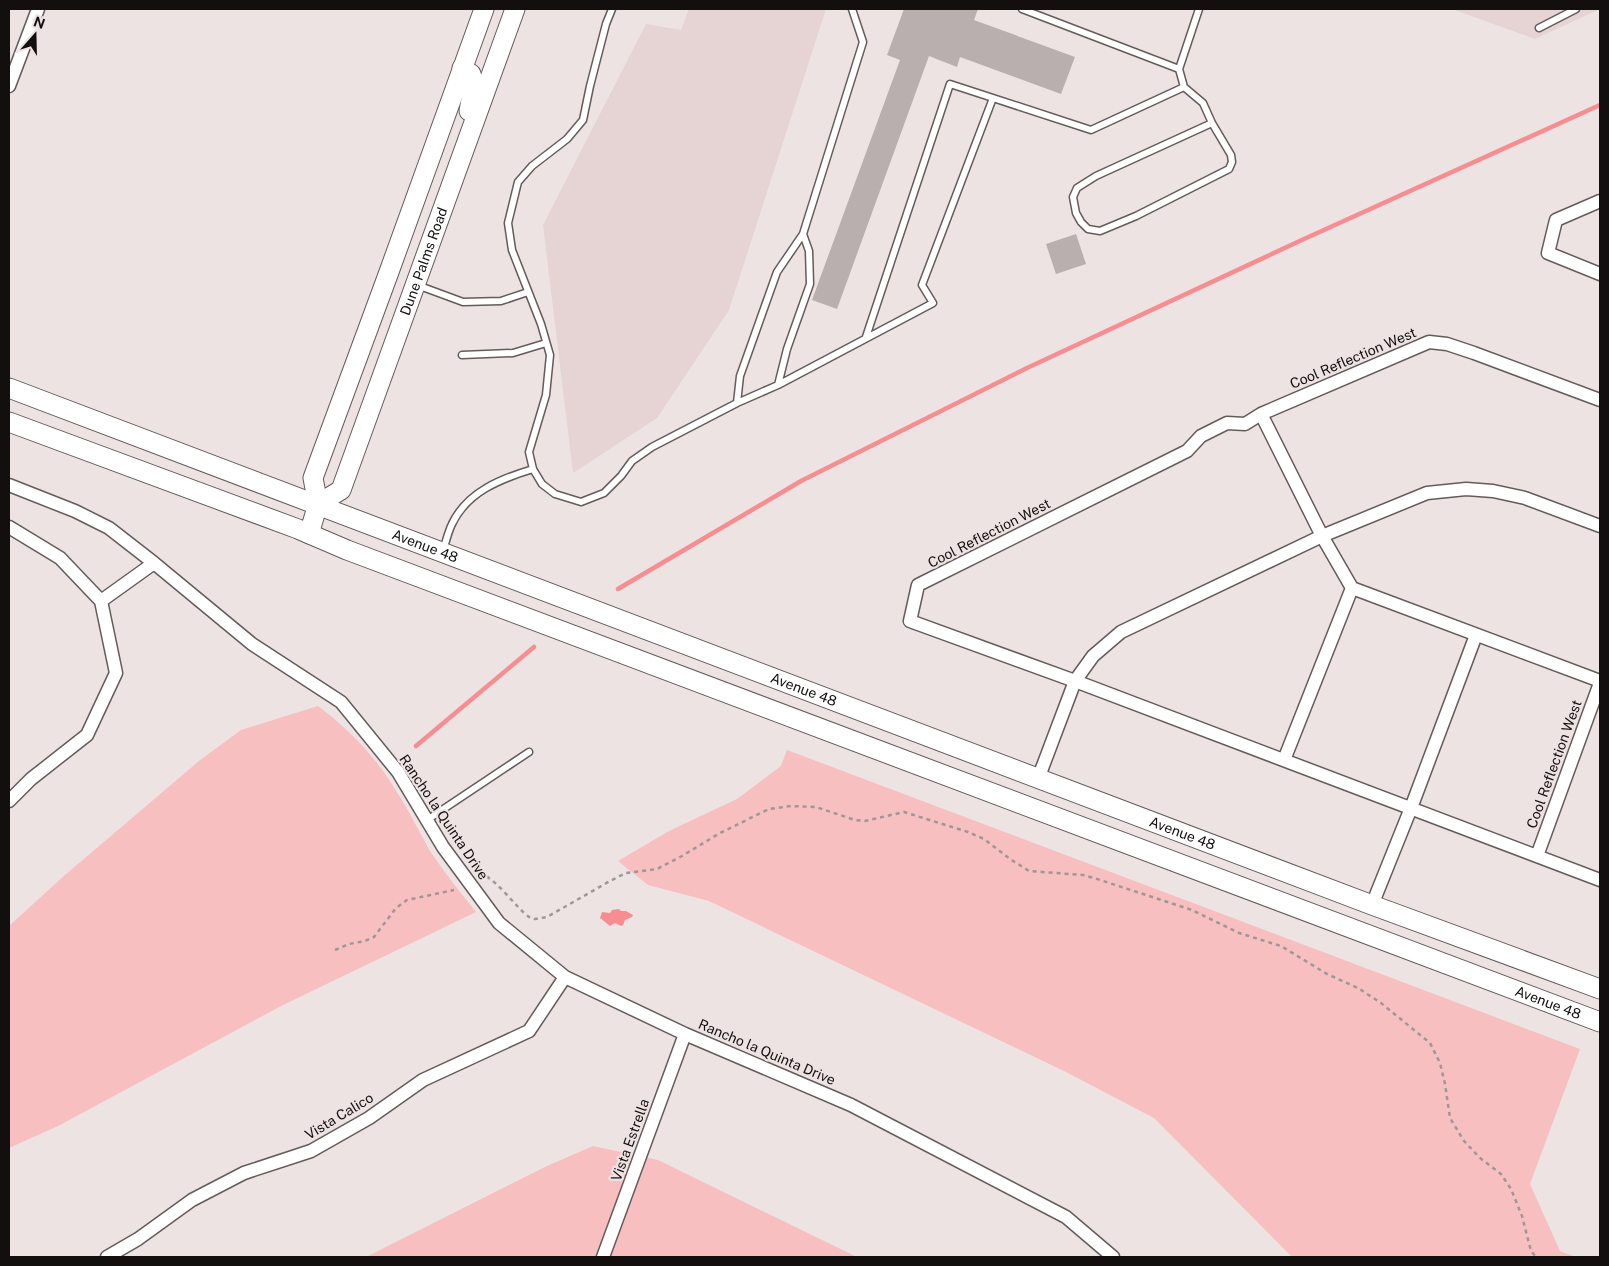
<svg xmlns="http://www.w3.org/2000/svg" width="1609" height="1266" viewBox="0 0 1609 1266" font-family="'Public Sans',sans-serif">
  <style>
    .built { fill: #e6d3d3 }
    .green { fill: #f7bfbf }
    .water { fill: #f68d91 }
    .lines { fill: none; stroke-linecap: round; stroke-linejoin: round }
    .stream { stroke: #f68d91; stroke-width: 4.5 }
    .building { fill: #b9afaf }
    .lane-casing { stroke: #645b5b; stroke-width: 9 }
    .street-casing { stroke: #645b5b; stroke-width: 15 }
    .secondary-casing { stroke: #645b5b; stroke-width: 21 }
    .path { stroke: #9f9797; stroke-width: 2.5; stroke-dasharray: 4 4; stroke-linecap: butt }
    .lane { stroke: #fff; stroke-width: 6 }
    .street { stroke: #fff; stroke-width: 12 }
    .secondary { stroke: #fff; stroke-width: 19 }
    .labels { text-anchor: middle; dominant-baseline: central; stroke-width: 4.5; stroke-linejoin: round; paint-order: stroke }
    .street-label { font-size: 14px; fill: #130f0f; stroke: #eee3e3 }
  </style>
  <rect width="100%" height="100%" fill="#eee3e3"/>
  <path class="built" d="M 689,9 L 826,9 L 729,310 L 657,418 L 573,473 L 543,225 L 646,24 L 681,30 Z
    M 1452,9 L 1600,9 L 1535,39 Z"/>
  <path class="green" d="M 318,706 C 350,730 378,759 398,794 C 410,812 419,832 430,851 C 444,872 460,892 476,912 L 283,1005 L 58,1126 L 9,1148 L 9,926 L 65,875 L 199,761 L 241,730 Z
    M 787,750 L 1580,1049 L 1530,1184 L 1560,1251 L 1576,1257 L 1292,1257 L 1154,1118 L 1066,1072 L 709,901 L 648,885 L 618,861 L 669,831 L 737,799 L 781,766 Z
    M 593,1146 L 658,1160 L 857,1257 L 366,1257 L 547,1166 Z"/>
  <path class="water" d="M 619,909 L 621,911 L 626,911 L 633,915 L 632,917 L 625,920 L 623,925 L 621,926 L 615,923 L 610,926 L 600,918 L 602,912 L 610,913 L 612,910 Z"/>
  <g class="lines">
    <path class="stream" d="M 618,589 L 801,481 L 1027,368 L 1304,239 L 1600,105
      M 416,746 L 534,647"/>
  </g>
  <path class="building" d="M 904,9 L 978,9 L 974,20 L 1075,57 L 1061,94 L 960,57 L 957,67 L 929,56 L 837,309 L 812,300 L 900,60 L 887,55 Z
    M 1076,234 L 1086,264 L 1056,274 L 1046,244 Z"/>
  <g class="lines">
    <g class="lane-casing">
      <path id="lane" d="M 612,9 L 606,24 L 590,86 L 583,120 L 567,139 L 532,166 L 518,182 L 508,223 L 512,250 L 541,324 L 550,355 L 546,395 L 529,452 L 533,469 L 542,484 L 555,494 L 581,502 L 604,493 L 621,476 L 632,461 L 652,447 L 737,403 L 778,385 L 933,303 L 922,285 L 993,98 L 1091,130 L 1184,87 L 1179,69
        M 1022,9 L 1179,69 L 1199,9
        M 1539,28 L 1576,9
        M 1184,87 L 1203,103 L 1212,123 L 1231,155 L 1232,162 L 1229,169 L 1136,216 L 1100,231 L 1088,229 L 1081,222 L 1076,213 L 1073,197 L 1077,188 L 1096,176 L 1212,123
        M 417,285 L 463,302 L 501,301 L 528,292
        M 866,337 L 950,84 L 993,98
        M 462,355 L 513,353 L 546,343
        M 778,385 L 787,349 L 810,284 L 809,251 L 803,234 L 863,42 L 852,9
        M 737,403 L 740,376 L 777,272 L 803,234
        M 443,550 C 446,542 448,532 452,524 C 467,492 500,479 533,469
        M 427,820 L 529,752"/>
    </g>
    <g class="street-casing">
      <path id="street" d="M 9,86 L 38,9
        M 1600,201 L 1556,220 L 1548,253 L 1600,274
        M 1600,400 L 1474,353 L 1447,344 L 1429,342 L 1261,414 L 1245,424 L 1227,423 L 1201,436 L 1187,451 L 918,585 L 910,621 L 1075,681 L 1600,880
        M 1261,414 L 1322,536 L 1352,588 L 1600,681
        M 9,485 L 75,511 L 109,528 L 154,563 L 252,644 L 341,702 L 398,772 L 443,847 L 499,923 L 565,977 L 685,1034 L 851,1105 L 1066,1217 L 1113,1257
        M 9,527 L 60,558 L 101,601 L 116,673 L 87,735 L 31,779 L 9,801
        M 101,601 L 154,563
        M 1284,760 L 1352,588
        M 1038,779 L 1075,681 L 1093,656 L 1121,632 L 1322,536 L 1427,493 L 1466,489 L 1493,491 L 1525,498 L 1600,526
        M 1537,856 L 1600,683
        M 1372,905 L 1411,808 L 1476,635
        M 107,1257 L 138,1239 L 192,1200 L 244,1173 L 311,1151 L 369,1118 L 423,1080 L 529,1031 L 565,977
        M 603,1257 L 685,1034"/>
    </g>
    <g class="secondary-casing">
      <g id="secondary">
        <path d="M 462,68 L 471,74 L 474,83 L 469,111"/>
        <path id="s1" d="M 9,388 L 1372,905 L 1600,989"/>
        <path id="s2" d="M 9,422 L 298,529 L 347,550 L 1600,1022"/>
        <path id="s3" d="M 318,504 L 341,490 L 515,9"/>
        <path d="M 309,534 L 318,504 L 313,478 L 389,272 L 484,9"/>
      </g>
    </g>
    <path class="path" d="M 479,874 C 493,874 516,908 529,917 L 535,919 L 547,917 L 610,881 L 626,873 L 657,869 L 682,856 L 720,833 L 769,809 L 791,806 L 816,807 L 855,820 L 865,821 L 904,812 L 968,832 L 984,839 L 1010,859 L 1029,871 L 1083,875 L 1094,878 L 1192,910 L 1239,933 L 1281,946 L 1327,974 L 1358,988 L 1381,1003 L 1430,1043 L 1440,1063 L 1445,1084 L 1450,1118 L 1464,1141 L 1480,1158 L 1501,1174 L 1511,1189 L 1522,1216 L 1531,1251 L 1536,1257
      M 335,950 L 349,944 L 365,941 L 374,937 L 396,908 L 407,900 L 454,890"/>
    <use href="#lane" class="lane"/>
    <use href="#street" class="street"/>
    <use href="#secondary" class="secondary"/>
  </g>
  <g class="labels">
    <g class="street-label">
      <text stroke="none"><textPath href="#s3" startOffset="270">Dune Palms Road</textPath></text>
      <text transform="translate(1353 358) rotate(-23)">Cool Reflection West</text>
      <text transform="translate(989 533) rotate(-27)">Cool Reflection West</text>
      <text stroke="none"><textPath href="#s1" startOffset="445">Avenue 48</textPath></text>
      <text stroke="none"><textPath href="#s1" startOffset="850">Avenue 48</textPath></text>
      <text transform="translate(1554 764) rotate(-70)">Cool Reflection West</text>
      <text transform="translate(444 817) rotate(56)">Rancho la Quinta Drive</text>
      <text stroke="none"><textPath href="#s1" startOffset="1255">Avenue 48</textPath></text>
      <text stroke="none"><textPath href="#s2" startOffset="1645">Avenue 48</textPath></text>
      <text transform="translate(767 1052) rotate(23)">Rancho la Quinta Drive</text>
      <text transform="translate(339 1116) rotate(-31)">Vista Calico</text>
      <text transform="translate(630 1140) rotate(-70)">Vista Estrella</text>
    </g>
  </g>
  <rect width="1609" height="1266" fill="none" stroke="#130f0f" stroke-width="20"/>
  <g transform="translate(35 35) rotate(20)" stroke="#eee3e3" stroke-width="4" paint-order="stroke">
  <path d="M0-4L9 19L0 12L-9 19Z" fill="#130f0f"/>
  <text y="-8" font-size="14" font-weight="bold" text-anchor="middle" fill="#130f0f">N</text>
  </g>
</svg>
